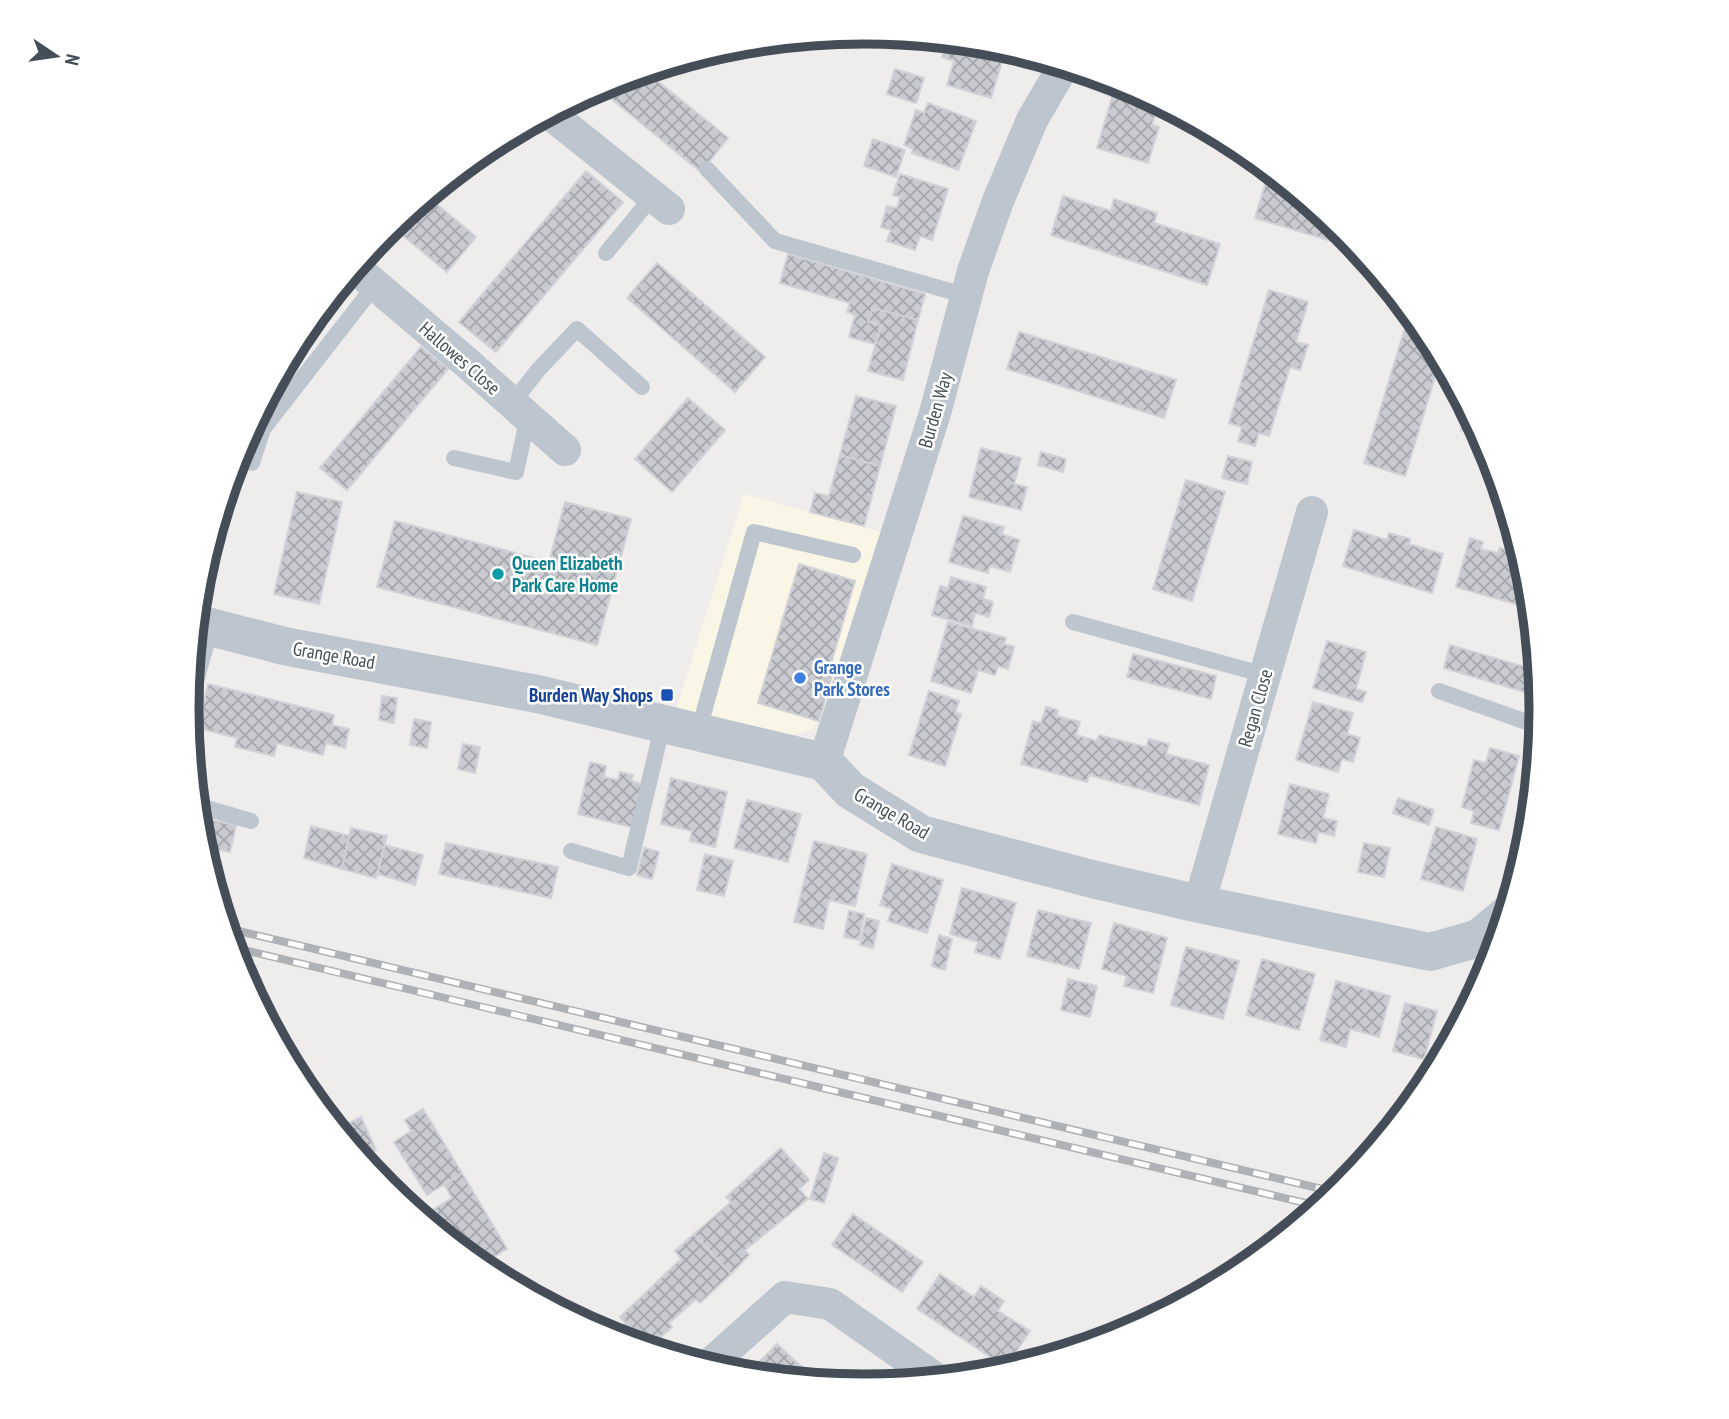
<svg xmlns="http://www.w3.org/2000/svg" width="1729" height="1419" viewBox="0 0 1729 1419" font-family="'PT Sans Narrow',sans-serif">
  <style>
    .commercial { fill: #faf6e5 }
    .building { fill: url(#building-cross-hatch); stroke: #d0d2d7; stroke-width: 2 }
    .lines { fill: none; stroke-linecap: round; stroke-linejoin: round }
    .service { stroke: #bdc5ce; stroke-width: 16 }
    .minor { stroke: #bdc5ce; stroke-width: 32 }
    .tertiary { stroke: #bdc5ce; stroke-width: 38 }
    .rail-casing { stroke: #aeb1b6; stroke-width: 8 }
    .rail { stroke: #fff; stroke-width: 5; stroke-dasharray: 16; stroke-linecap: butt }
    .culture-dot { fill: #0f9aa8; stroke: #fff; stroke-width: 2.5 }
    .shop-dot { fill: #3f7fe0; stroke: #fff; stroke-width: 2.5 }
    .transit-dot { fill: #1a4fb4; stroke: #fff; stroke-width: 2.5 }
    .labels { text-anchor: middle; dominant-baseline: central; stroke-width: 5; stroke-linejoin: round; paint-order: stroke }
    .street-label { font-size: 19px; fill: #454e58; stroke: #fff }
    .culture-label { font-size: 19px; font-weight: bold; fill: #0d838f; stroke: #fff; text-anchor: start }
    .shop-label { font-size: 19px; font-weight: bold; fill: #366cbe; stroke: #fff; text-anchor: start }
    .transit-label { font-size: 19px; font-weight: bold; fill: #164399; stroke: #fff; text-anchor: end }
    .rim { fill: none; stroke: #454e58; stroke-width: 9 }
  </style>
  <defs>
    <pattern id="building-cross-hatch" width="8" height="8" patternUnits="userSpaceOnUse" patternTransform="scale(1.75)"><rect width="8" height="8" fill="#c9cbd1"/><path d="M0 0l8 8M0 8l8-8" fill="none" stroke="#a5a7ac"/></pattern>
  </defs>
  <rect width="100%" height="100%" fill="#efecec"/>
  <path class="commercial" d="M 744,494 L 885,533 L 834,705 L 811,730 L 784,737 L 676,710 Z"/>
  <path class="building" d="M 948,40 L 992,44 L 1006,48 L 991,98 L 947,85 L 954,61 L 942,57 Z
    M 895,69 L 924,78 L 916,103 L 887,94 Z
    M 645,71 L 728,138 L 701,172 L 597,87 Z
    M 1117,81 L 1159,102 L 1152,125 L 1159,127 L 1148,163 L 1097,148 Z
    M 928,103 L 976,121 L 958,170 L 912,153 L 913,149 L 904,145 L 916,110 L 924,113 Z
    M 873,139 L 905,150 L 896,177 L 864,166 Z
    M 586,171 L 623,202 L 496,352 L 459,322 Z
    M 900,174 L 948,189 L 932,240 L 920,236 L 915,250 L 887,241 L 891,230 L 881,227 L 887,206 L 897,208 L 900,197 L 893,195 Z
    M 1267,178 L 1289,185 L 1344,230 L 1361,250 L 1255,218 Z
    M 427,196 L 476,237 L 447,272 L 396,230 Z
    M 1063,196 L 1111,211 L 1114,199 L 1157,213 L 1154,223 L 1220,244 L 1207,285 L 1051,235 Z
    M 788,254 L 925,294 L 918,320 L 873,308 L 868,322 L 881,325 L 875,344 L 849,337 L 855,315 L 847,312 L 850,303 L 780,283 Z
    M 657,263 L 765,357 L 735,392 L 627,298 Z
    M 337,288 L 347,296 L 327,321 L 317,313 Z
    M 1269,290 L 1308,302 L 1296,342 L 1308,345 L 1300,370 L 1290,367 L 1269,436 L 1259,433 L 1255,446 L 1238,441 L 1242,427 L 1229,423 Z
    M 873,308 L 918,320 L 903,380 L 868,371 L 881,325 L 868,322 Z
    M 1405,328 L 1430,336 L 1441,357 L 1405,476 L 1364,463 Z
    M 1019,332 L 1176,380 L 1164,418 L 1007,369 Z
    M 421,347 L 448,369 L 347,490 L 320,468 Z
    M 856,396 L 896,406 L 880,466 L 840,455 Z
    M 688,398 L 725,430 L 672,492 L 635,459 Z
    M 1468,407 L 1484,437 L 1461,430 Z
    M 981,448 L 1021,458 L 1014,484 L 1027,487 L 1021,510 L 969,497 Z
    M 1041,452 L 1066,459 L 1063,472 L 1038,465 Z
    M 840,455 L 880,466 L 864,526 L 810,512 L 815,493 L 829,496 Z
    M 1228,456 L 1252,462 L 1247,484 L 1222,478 Z
    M 1186,480 L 1225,492 L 1192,601 L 1153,589 Z
    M 297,492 L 342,502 L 319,604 L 274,594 Z
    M 565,502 L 631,519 L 597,645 L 377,587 L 395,521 L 549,562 Z
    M 963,516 L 1004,527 L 1002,534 L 1019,540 L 1010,572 L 990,566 L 988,573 L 949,562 Z
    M 1354,530 L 1387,540 L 1389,533 L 1410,539 L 1409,544 L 1443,554 L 1432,593 L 1343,566 Z
    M 1470,538 L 1483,542 L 1481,549 L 1498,553 L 1500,548 L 1523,555 L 1530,578 L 1533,609 L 1456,587 Z
    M 799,564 L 855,581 L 831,664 L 835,665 L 819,721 L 758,703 Z
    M 951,577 L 986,587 L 983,599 L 993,602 L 989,617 L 975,613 L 972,626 L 932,615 L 940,586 L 948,588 Z
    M 948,622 L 1006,638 L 1004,644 L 1014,647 L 1008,669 L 998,666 L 995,675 L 978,670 L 971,693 L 931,681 Z
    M 1327,641 L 1366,652 L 1356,689 L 1366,692 L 1362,702 L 1313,688 Z
    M 1450,645 L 1539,671 L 1541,697 L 1444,668 Z
    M 1133,654 L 1216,676 L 1211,699 L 1127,677 Z
    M 208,684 L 334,715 L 332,725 L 349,729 L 345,748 L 326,743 L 323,755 L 277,743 L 274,756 L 235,747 L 237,738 L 198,728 Z
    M 929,691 L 959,701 L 955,713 L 961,714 L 945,766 L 909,755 Z
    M 382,696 L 397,698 L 394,723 L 379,720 Z
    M 1313,702 L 1353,713 L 1347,734 L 1360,738 L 1353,762 L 1342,759 L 1338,772 L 1296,760 Z
    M 1046,707 L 1058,710 L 1057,716 L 1080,722 L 1076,735 L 1097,741 L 1099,735 L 1146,747 L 1149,739 L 1169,744 L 1166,754 L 1209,765 L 1199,805 L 1089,775 L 1087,782 L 1021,764 L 1033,721 L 1041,723 Z
    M 414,719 L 431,722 L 427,748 L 410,745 Z
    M 463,744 L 480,747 L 475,773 L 458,769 Z
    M 1490,748 L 1519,756 L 1499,830 L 1471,823 L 1474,811 L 1462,807 L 1474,760 L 1486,763 Z
    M 590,762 L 606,766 L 604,777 L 618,780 L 620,772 L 633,775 L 631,781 L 646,785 L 635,828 L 578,814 Z
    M 671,778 L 727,792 L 715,847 L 690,841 L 692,831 L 661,824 Z
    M 1290,784 L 1329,794 L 1323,818 L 1337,821 L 1334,836 L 1318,832 L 1316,843 L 1278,834 Z
    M 1398,798 L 1434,810 L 1429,825 L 1393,813 Z
    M 747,800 L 801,814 L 788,862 L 734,848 Z
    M 197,817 L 236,825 L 230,852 L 201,846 Z
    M 311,826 L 349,836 L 342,869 L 304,858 Z
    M 1436,827 L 1477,839 L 1463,891 L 1421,879 Z
    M 351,828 L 387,836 L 376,878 L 342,869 Z
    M 814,841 L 867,854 L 855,906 L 829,900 L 823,929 L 794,922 Z
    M 446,843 L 558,867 L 551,898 L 439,874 Z
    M 1364,843 L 1390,848 L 1384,877 L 1358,872 Z
    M 384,845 L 423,855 L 415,885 L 378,874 Z
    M 644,848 L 659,852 L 652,879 L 637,875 Z
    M 705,854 L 733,861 L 724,896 L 697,890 Z
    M 892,864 L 943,880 L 927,933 L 888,921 L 892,909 L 880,905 Z
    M 962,888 L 1016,903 L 1000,959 L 975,952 L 978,942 L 950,934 Z
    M 1038,910 L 1091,923 L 1079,969 L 1027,956 Z
    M 849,911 L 864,914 L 859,940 L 844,937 Z
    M 866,918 L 879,921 L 873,948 L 860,945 Z
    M 1114,923 L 1167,938 L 1153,993 L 1124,986 L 1127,976 L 1102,969 Z
    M 939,935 L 952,939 L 945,970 L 932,966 Z
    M 1186,947 L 1239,961 L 1223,1019 L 1171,1005 Z
    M 1262,959 L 1315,974 L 1299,1030 L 1246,1015 Z
    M 1068,979 L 1097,986 L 1090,1017 L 1061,1010 Z
    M 1336,981 L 1390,996 L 1379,1037 L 1350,1029 L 1346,1047 L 1320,1040 Z
    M 1474,1000 L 1462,1023 L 1457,1006 Z
    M 1405,1003 L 1437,1011 L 1424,1059 L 1393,1051 Z
    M 423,1109 L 462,1173 L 427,1195 L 394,1142 L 411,1131 L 405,1120 Z
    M 361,1117 L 376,1150 L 360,1158 L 336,1129 Z
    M 781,1148 L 809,1180 L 799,1189 L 808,1199 L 745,1250 L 749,1255 L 731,1274 L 694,1234 L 731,1202 L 726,1197 Z
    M 824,1153 L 838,1158 L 824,1203 L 810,1199 Z
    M 462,1173 L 507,1249 L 478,1266 L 457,1248 L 434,1209 L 452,1198 L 444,1184 Z
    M 853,1214 L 923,1262 L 902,1292 L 832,1245 Z
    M 694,1234 L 731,1274 L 700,1303 L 696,1299 L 669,1323 L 672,1327 L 649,1347 L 620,1317 L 681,1259 L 675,1251 Z
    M 940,1274 L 974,1297 L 981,1286 L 1004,1301 L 998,1311 L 1030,1331 L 1006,1367 L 917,1309 Z
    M 625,1323 L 649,1347 L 648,1349 L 599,1332 L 604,1327 L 613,1336 Z
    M 777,1344 L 804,1369 L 793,1380 L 745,1376 Z
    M 1046,1346 L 1057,1356 L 1030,1364 Z"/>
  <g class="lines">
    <path class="service" d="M 707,169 L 775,241 L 967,296
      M 606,253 L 653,196
      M 512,403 L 539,369 L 577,329 L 642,387
      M 454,458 L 516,472 L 528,416
      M 252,463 L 263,429 L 375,285
      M 1073,622 L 1265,675
      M 1439,691 L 1541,727
      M 187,713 L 211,628
      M 698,733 L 754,532 L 853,555
      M 196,805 L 251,821
      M 571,851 L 629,868 L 663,723"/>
    <path class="minor" d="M 549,113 L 669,209
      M 354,267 L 466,362 L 565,450
      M 824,762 L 935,413 L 973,271 L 998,201 L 1032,120 L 1064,65
      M 1199,904 L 1312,512
      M 707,1367 L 785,1297 L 830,1304 L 938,1380"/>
    <path class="tertiary" d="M 195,623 L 284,646 L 537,694 L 824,762 L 850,790 L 921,834 L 1092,879 L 1199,904 L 1430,952 L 1479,938 L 1508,914"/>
    <g class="rail-casing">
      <path id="rail" d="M 226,928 L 1339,1193
        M 231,947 L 1322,1207"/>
    </g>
    <use href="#rail" class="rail"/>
  </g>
  <circle class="culture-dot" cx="498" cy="574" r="7"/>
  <circle class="shop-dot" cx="800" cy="678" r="7"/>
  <rect class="transit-dot" x="660" y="688" width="14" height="14" rx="3.5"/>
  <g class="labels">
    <g class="street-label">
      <text transform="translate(460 358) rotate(41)">Hallowes Close</text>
      <text transform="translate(935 410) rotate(-74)">Burden Way</text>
      <text transform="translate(334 655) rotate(10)">Grange Road</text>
      <text transform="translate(1255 708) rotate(-74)">Regan Close</text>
      <text transform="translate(892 813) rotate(30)">Grange Road</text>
    </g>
    <g class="culture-label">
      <text x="512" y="563">Queen Elizabeth<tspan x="512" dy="22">Park Care Home</tspan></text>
    </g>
    <g class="shop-label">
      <text x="814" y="667">Grange<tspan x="814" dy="22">Park Stores</tspan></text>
    </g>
    <g class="transit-label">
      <text x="653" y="695">Burden Way Shops</text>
    </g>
  </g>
  <path d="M0 0H1729V1419H0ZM199 709a665 665 0 1 1 1330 0a665 665 0 1 1-1330 0Z" fill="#fff" fill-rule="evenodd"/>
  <path class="rim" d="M199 709a665 665 0 1 1 1330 0a665 665 0 1 1-1330 0Z"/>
  <g transform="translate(56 56) rotate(103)" stroke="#ffffff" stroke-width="5" paint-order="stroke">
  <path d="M0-5L12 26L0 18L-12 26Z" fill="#454e58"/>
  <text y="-10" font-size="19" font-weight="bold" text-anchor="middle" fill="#454e58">N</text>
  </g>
</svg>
